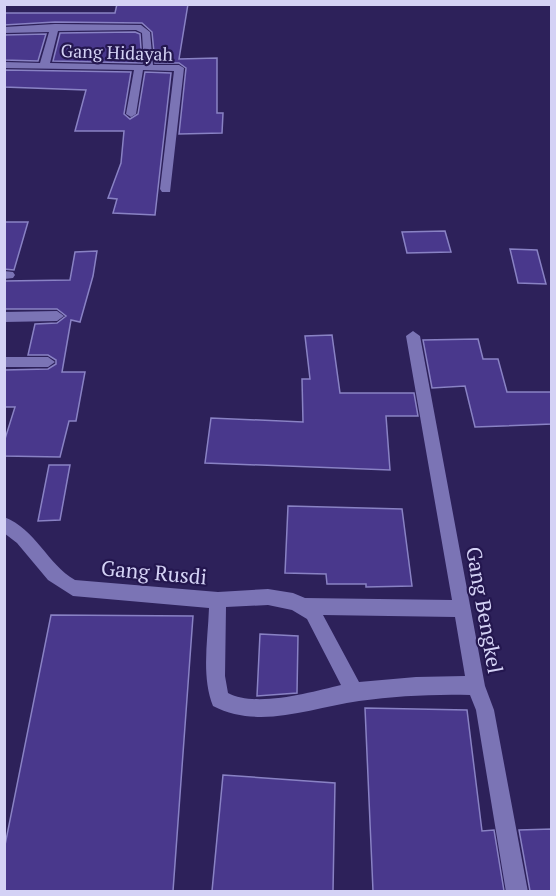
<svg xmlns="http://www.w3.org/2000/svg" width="556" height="896" viewBox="0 0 556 896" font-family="'PT Serif',serif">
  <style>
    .building { fill: #49388c; stroke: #8982c4; stroke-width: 1.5 }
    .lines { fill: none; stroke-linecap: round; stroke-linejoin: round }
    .minor { fill: #7b74b5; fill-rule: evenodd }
    .labels { text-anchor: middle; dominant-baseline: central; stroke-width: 4.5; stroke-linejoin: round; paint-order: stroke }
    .far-street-label { font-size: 18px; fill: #d4d2f5; stroke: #24174f }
    .street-label { font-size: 21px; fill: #d4d2f5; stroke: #24174f }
  </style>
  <rect width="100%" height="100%" fill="#2d215a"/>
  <path class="building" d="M 117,4 L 188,4 L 179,59 L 217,58 L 217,113 L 223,113 L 222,133 L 179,134 L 186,68 L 179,63 L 155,63 L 152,32 L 142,23 L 55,22 L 4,25 L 4,13 L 115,13 Z
    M 135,32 L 140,34 L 142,63 L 53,61 L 60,33 Z
    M 46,34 L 38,61 L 4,60 L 4,35 Z
    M 4,70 L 131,72 L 124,114 L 130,119 L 138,114 L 145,72 L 171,73 L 155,215 L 113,213 L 117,199 L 108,198 L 121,163 L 124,131 L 75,131 L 86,90 L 4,87 Z
    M 4,222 L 28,222 L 14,270 L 4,269 Z
    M 445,231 L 451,252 L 407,253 L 402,232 Z
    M 510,249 L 537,250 L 546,284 L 518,283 Z
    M 97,251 L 93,276 L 80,322 L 71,320 L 62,372 L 85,372 L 76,421 L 69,421 L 60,457 L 4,456 L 4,442 L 15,407 L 4,407 L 4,370 L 48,369 L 56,364 L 56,360 L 48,355 L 28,355 L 35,324 L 57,323 L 66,316 L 57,309 L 4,309 L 4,281 L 70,280 L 75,252 Z
    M 332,335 L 340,393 L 414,393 L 418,416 L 386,416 L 390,470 L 205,463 L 211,418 L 303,422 L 302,379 L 310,379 L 305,336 Z
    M 478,339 L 483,359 L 498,359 L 507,392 L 552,392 L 552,424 L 475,427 L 465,386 L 432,388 L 423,340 Z
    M 49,465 L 70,465 L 60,520 L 38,521 Z
    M 288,506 L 402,509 L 412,586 L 366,587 L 366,584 L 327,584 L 326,574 L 285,573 Z
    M 51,615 L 193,616 L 173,891 L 4,891 L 4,850 Z
    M 260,634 L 298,636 L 297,693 L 257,696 Z
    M 365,708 L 467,710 L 482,831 L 494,830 L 504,891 L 373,891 Z
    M 223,775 L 335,783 L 333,891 L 212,891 Z
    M 552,829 L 552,891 L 530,891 L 519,830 Z"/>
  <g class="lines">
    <path class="minor" d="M 55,24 L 141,25 L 150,32 L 153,65 L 179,65 L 184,68 L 170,192 L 162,192 L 160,189 L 174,71 L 143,70 L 136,114 L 131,117 L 126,114 L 134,70 L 4,68 L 4,62 L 40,63 L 49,32 L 4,33 L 4,27 ZM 136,30 L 142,33 L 144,65 L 50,63 L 58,31 Z
      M 4,271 L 13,272 L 15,275 L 13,278 L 4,279 Z
      M 57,311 L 64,316 L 57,321 L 4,322 L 4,312 Z
      M 413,331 L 420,336 L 485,686 L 494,710 L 528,892 L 506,892 L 476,710 L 470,695 C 433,694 396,696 359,701 C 310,708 260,730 213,706 C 201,676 208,639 209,608 L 73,596 L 48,580 L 17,543 L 4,533 L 4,517 C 36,529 47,564 75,580 L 218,592 L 268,589 L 293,593 L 305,598 L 452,600 L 406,336 ZM 268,605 L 292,610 L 307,619 L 341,685 C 311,692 257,708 228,693 L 225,676 L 226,607 ZM 323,615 L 455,617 L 465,676 L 416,677 L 359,682 Z
      M 4,357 L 48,357 L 55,362 L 48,367 L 4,367 Z"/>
  </g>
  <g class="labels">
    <g class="far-street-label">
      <text transform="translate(117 52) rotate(2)">Gang Hidayah</text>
    </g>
    <g class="street-label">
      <text transform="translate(154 572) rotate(5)">Gang Rusdi</text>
      <text transform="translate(485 610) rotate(80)">Gang Bengkel</text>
    </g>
  </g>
  <rect width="556" height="896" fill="none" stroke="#d4d2f5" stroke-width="12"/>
</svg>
